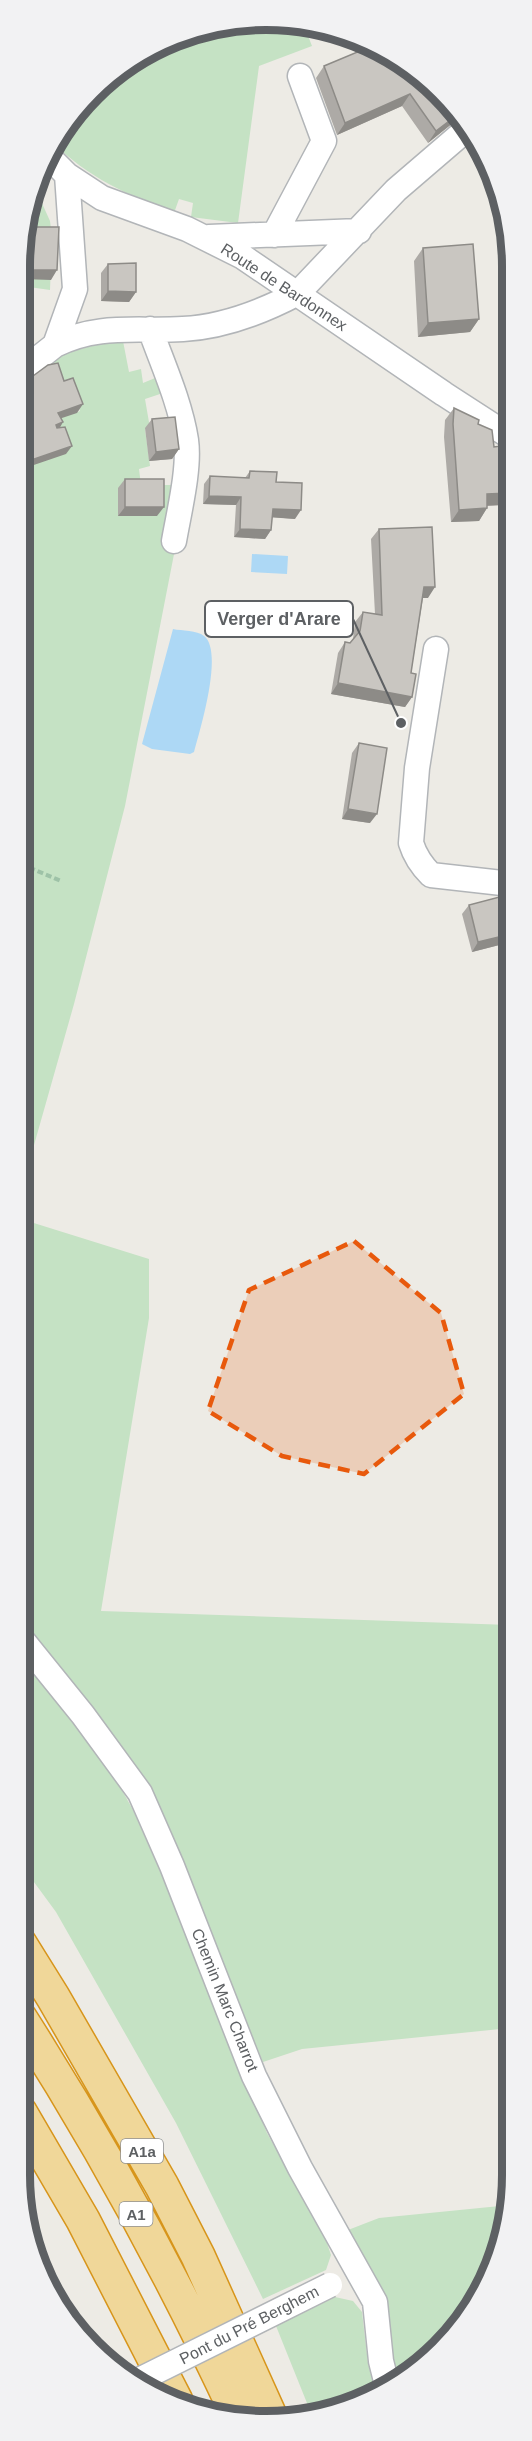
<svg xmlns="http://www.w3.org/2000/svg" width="532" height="2441" viewBox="0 0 532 2441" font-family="Arial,sans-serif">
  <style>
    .green { fill: #c5e2c4 }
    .water { fill: #add8f5 }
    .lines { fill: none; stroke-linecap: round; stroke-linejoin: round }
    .minor-casing { stroke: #b2b5b8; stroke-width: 27 }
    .highway-casing { stroke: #d7951b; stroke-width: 36 }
    .path { stroke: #9ec2a7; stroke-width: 4; stroke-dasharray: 6 3; stroke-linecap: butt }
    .minor { stroke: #fff; stroke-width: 24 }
    .highway { stroke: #f0d799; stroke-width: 33 }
    .minor-bridge-casing { stroke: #b2b5b8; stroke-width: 27; stroke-linecap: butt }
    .minor-bridge { stroke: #fff; stroke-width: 24 }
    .wall { fill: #adaaa6 }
    .shaded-wall { fill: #8d8b87 }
    .building { fill: #c9c6c1; stroke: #8d8b87; stroke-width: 1.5 }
    .marked { fill: #e8590c; fill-opacity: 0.2; stroke: #e8590c; stroke-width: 4.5; stroke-dasharray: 12 8; stroke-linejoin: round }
    .labels { text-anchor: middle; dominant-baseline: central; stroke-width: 6; stroke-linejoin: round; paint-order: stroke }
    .shield { fill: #fff; stroke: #8e9092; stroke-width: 1.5 }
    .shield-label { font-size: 15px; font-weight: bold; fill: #5d6063 }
    .street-label { font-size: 16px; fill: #5d6063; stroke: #fff }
    .rim { fill: none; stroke: #5d6063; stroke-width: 8 }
    .leader { fill: none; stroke: #5d6063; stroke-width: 2 }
    .callout-dot { fill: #5d6063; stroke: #fff; stroke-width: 2 }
    .callout { fill: #fff; stroke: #5d6063; stroke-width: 2 }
    .callout-label { font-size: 18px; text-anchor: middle; font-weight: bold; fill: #5d6063 }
  </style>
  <rect width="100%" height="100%" fill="#edebe5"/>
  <path class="green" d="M 298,22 L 303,23 L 312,46 L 259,66 L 238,223 L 191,217 L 193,203 L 179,199 L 174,213 C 130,196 86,177 53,142 L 116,71 L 202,28 Z
    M 36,190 L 50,221 L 52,237 L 50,290 L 22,286 L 22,234 Z
    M 123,341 L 129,372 L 141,369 L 143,383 L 160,376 L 166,392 L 145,399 L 150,428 L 145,429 L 150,466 L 139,469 L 141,485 L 177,485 L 175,549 L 125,806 L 74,1004 L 21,1191 L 21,476 L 53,421 L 80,411 L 76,399 L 39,374 L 64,354 L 105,342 Z
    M 21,1219 L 149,1259 L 149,1318 L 101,1611 L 511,1625 L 511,2028 L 302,2049 L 263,2062 L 127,1756 L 20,1622 Z
    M 20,1653 L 114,1776 L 133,1810 L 164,1880 L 267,2133 L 326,2240 L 331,2255 L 326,2270 L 263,2299 L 176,2123 L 56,1912 L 20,1863 Z
    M 510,2205 L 487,2284 L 428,2361 L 397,2379 L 390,2344 L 387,2302 L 348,2230 L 379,2218 Z
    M 335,2297 L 353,2301 L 362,2312 L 368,2363 L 375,2392 L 346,2408 L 311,2413 L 276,2326 Z"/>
  <path class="water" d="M 252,554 L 288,556 L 287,574 L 251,572 Z
    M 173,629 C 182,631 197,630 204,636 C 224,651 200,730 194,752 L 190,754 L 152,749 L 142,744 Z"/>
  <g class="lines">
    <g class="minor-casing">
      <path id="minor" d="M 48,156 L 67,175 L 102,198 L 187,229 L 243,257 L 444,394 L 512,438
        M 274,235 L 324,141 L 300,76
        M 209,237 L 359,231
        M 150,329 C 163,365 180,402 186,440 C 190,468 179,512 174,541
        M 55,345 C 99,323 137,332 183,329 C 224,327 262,312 298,293 L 396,190 L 467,129
        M 21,372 L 55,345 L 75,289 L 67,175
        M 436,649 L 417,768 L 411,843 C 415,856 421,865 431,875 L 511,884
        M 20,1637 L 83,1715 L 140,1793 L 172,1866 L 254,2076 L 300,2168 L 375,2302 L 381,2361 L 387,2385"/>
    </g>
    <g class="highway-casing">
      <path id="highway" d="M 20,1944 L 53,1997 L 162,2186 L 198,2256 L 271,2418
        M 20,2018 C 102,2146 175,2280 239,2418
        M 20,2112 L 83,2220 L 176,2401"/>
    </g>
    <path class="path" d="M 509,277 L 512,327
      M 21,864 L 61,881"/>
    <use href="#minor" class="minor"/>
    <use href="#highway" class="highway"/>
    <g class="minor-bridge-casing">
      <path id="minor-bridge" d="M 137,2381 L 330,2285"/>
    </g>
    <use href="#minor-bridge" class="minor-bridge"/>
  </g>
  <path class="wall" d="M 374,45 L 459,118 L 428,143 L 402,106 L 337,135 L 316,78 L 324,66 Z
    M 423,248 L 479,319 L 470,332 L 418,337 L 414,261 Z
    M 108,264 L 136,292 L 129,302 L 101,301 L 101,273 Z
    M 454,408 L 478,424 L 502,505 L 487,506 L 487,508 L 479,521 L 451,522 L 444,437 L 445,420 Z
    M 152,419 L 179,449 L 172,459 L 149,461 L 145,428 Z
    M 250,471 L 276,482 L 295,519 L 272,517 L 271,530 L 265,539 L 234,537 L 236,505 L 203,504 L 204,484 L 210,476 L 245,478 Z
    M 125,479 L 157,516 L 118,516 L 118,488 Z
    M 379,529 L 428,598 L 423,598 L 411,673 L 412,697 L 405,707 L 331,694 L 338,653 L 345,642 L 350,643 L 353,639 L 355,622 L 363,612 L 375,614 L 371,539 Z
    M 359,743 L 370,823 L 342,819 L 352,753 Z
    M 511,894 L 511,942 L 472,952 L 462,914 L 469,905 Z"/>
  <path class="shaded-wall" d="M 410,94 L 402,106 L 337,135 L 345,123 Z
    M 457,115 L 459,118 L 428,143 L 436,131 Z
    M 22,270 L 57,270 L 51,280 L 22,279 Z
    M 108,291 L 136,292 L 129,302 L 101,301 Z
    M 479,319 L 470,332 L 418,337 L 428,323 Z
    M 83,404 L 77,413 L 53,421 L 58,413 Z
    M 63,422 L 58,431 L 56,425 Z
    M 72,446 L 66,454 L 25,468 L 31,460 Z
    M 179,449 L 172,459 L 149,461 L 156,452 Z
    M 511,493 L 502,505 L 478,506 L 487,494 Z
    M 209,496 L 241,497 L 236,505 L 203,504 Z
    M 125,507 L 164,507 L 157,516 L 118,516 Z
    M 487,508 L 479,521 L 451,522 L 459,510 Z
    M 273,509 L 301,510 L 295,519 L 267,517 Z
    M 240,529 L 271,530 L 265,539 L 234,537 Z
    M 424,587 L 435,587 L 428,598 L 417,598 Z
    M 338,683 L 412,697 L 405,707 L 331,694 Z
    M 348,809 L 377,814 L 370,823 L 342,819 Z
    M 511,934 L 511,942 L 472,952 L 478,942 Z"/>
  <path class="building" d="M 374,45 L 441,92 L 457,115 L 436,131 L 410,94 L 345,123 L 324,66 Z
    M 24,227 L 59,227 L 57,270 L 22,270 L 22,234 Z
    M 473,244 L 479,319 L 428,323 L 423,248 Z
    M 136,263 L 136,292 L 108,291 L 108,264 Z
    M 58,363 L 64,381 L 73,378 L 83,404 L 58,413 L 63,422 L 56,425 L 57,428 L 65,427 L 72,446 L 31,460 L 21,481 L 21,386 L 33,376 L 48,365 Z
    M 454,408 L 479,420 L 478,424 L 492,430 L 494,447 L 508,445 L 511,493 L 487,494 L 487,508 L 459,510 L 453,424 Z
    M 175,417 L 179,449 L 156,452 L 152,419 Z
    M 250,471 L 277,472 L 276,482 L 302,483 L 301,510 L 273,509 L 271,530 L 240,529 L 241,497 L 209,496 L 210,476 L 249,478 Z
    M 125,479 L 164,479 L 164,507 L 125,507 Z
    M 432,527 L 435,587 L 424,587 L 411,673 L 416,674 L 412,697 L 338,683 L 345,642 L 350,643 L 360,631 L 363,612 L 382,615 L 379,529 Z
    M 359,743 L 387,748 L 377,814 L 348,809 Z
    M 511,894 L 511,934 L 478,942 L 469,905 Z"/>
  <path class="marked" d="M 354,1241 L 441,1313 L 464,1394 L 364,1474 L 282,1456 L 208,1411 L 249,1290 Z"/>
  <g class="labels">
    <g class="shield">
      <rect x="121" y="2139" width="42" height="24" rx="4.5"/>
      <rect x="119.5" y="2202" width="33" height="24" rx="4.5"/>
    </g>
    <g class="shield-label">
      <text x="142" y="2151">A1a</text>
      <text x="136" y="2214">A1</text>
    </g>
    <g class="street-label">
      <text transform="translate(284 287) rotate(33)">Route de Bardonnex</text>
      <text transform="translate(225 2000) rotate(68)">Chemin Marc Charrot</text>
      <text transform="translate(249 2325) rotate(-27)">Pont du Pré Berghem</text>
    </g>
  </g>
  <path d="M0 0H532V2441H0ZM266 30H266A236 236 0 0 1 502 266V2175A236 236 0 0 1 266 2411H266A236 236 0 0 1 30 2175V266A236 236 0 0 1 266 30Z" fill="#f2f2f3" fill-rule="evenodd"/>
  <path class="rim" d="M266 30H266A236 236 0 0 1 502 266V2175A236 236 0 0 1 266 2411H266A236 236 0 0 1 30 2175V266A236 236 0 0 1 266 30Z"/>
  <path class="leader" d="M401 723L353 619"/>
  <circle class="callout-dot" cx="401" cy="723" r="6"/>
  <rect class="callout" x="205" y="601" width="148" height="36" rx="6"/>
  <g class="callout-label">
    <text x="279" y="625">Verger d'Arare</text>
  </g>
</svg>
